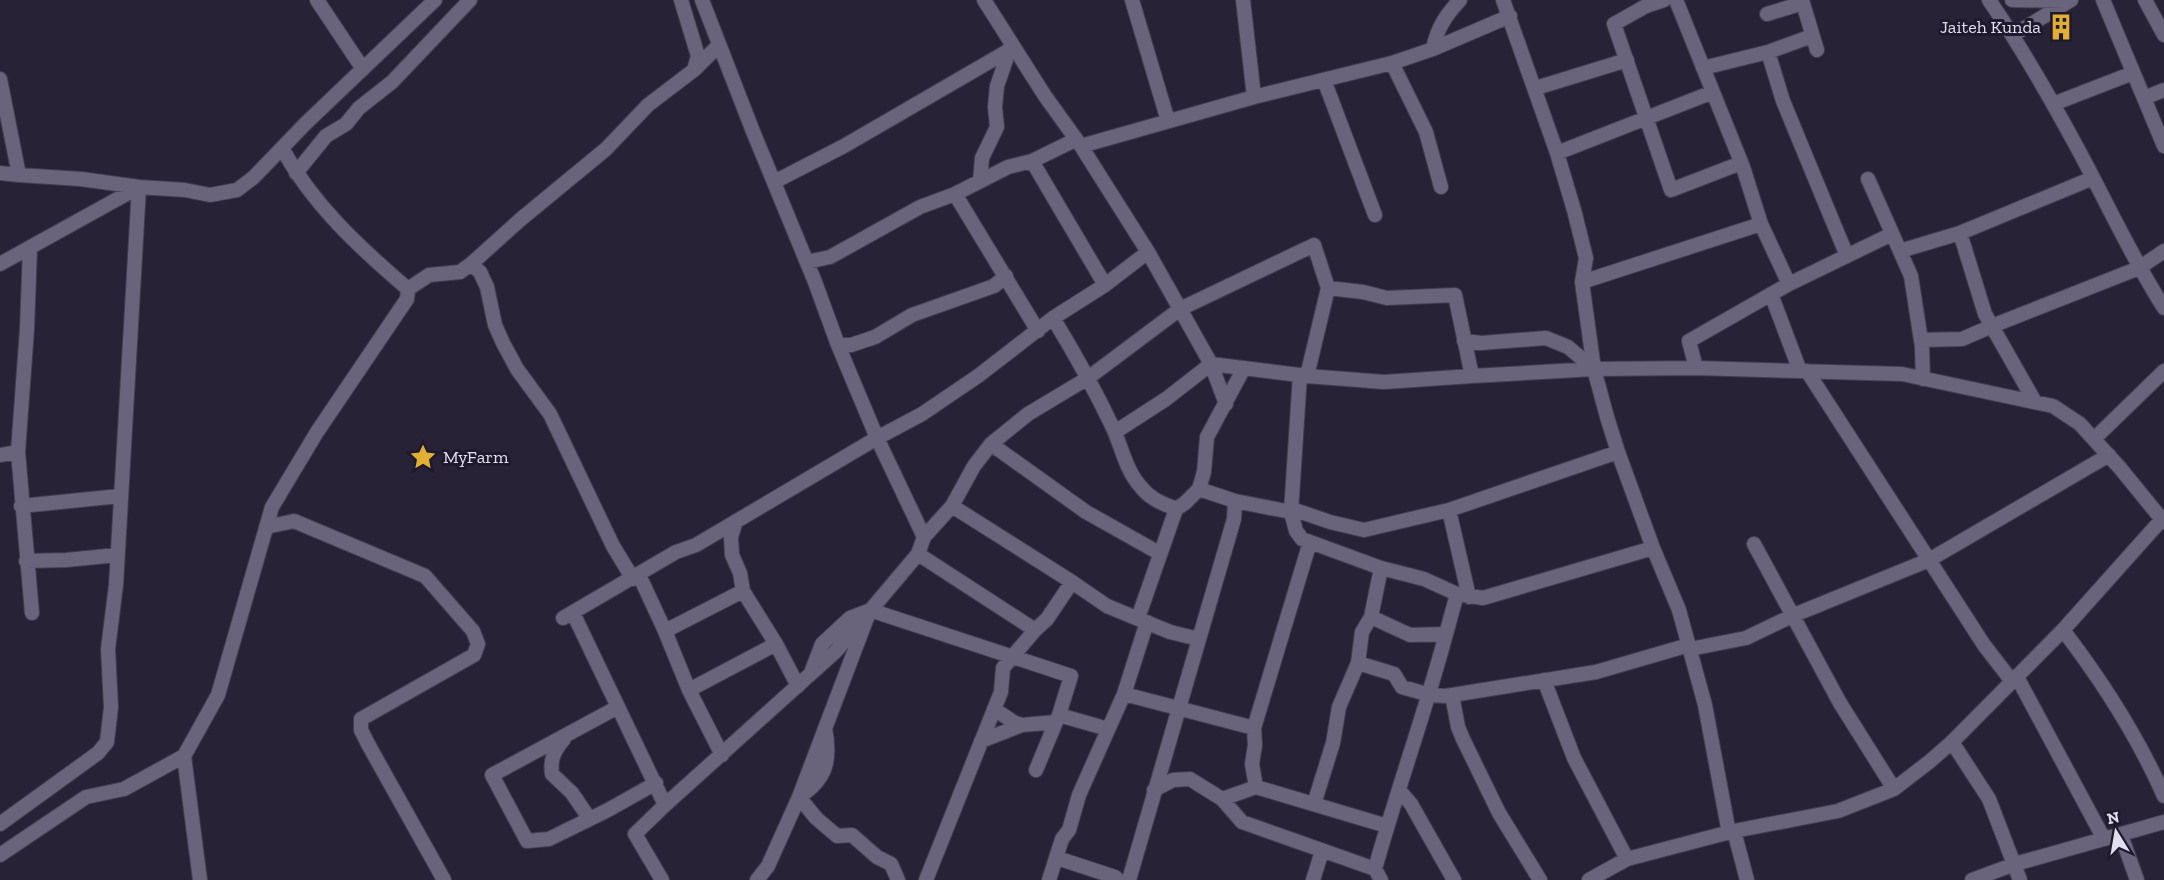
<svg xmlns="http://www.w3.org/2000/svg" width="2164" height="880" viewBox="0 0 2164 880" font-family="'Zilla Slab',serif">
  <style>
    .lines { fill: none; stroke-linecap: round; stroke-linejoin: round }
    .minor-casing { stroke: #433e50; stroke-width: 16 }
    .minor { stroke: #69637c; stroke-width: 14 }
    .labels { text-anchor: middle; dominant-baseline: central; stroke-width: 6; stroke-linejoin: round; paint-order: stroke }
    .poi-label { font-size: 18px; fill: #e1deed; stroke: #1e192d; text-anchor: end }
  </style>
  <rect width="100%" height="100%" fill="#282237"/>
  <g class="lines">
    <g class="minor-casing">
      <path id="minor" d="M 317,0 L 363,69
        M 681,0 L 698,56 L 694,70
        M 702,0 L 752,129 L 815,282 L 838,345 L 877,438 L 924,537
        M 984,0 L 1045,96 L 1081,146 L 1148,252 L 1211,364 L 1226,404
        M 1132,0 L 1168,121
        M 1243,0 L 1254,97
        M 1503,0 L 1557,153 L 1574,210 L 1586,258 L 1582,282 L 1594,369 L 1607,417 L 1618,452 L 1653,548 L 1679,610 L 1705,705 L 1729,833
        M 1664,0 L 1646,6 L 1614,24 L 1671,190 L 1741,163
        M 1676,0 L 1743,167 L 1761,224 L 1789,284
        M 1802,0 L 1817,50
        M 1989,0 C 2022,48 2051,99 2079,151 C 2107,203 2132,258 2164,308
        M 2012,0 L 2066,1
        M 2103,0 L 2164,146
        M 2145,0 L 2164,35
        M 1767,14 L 1803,3
        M 2013,35 L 2071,0
        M 1433,49 C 1437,28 1446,15 1460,0
        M 1768,52 L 1812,36
        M 1392,63 L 1426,132 L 1441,187
        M 1703,68 L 1768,52 L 1783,101 L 1847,256
        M 0,79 L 19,175 L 81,179 L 139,187
        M 1324,80 L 1375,215
        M 1536,88 L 1627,60
        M 2144,98 L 2164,90
        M 2053,104 L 2133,73
        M 1081,146 L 1254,97 L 1392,63 L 1433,49 L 1510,16
        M 282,148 C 312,204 360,248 408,289
        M 1557,153 L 1713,92
        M 1032,161 L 1105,285
        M 0,173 L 19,175
        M 296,173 L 326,136 L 346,124 L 359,108 L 392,82 L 470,0
        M 1868,179 L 1911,276 L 1922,347 L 1923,379
        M 980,181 L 982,158 L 997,127 L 995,107 L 997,86 L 1006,60 L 1007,51
        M 774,182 L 844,146 L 1013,48
        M 955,194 L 1038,331
        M 1960,233 L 1985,314 L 2035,402
        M 30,248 L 27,329 L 18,452 L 32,613
        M 1900,251 L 1960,233 L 2093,178
        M 807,262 L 830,257 L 920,207 L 955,194 L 1008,167 L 1032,161 L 1075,140
        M 0,264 L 139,187
        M 471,264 L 480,272 L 487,287 L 495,325 L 503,343 L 517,369 L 550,414 L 613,546 L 633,579
        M 1582,282 L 1761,224
        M 1771,294 L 1800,371
        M 1053,318 C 1075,354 1095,390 1113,428 C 1122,448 1126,471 1141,487 C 1150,499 1162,503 1176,509
        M 1921,340 L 1962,339 L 1992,326 L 2139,268 L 2164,251
        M 1464,341 L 1481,343 L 1546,338 L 1568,347 L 1594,369
        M 838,345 L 851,345 L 875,337 L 912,315 L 994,286 L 1006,276
        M 1696,368 L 1689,341 L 1789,284 L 1892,234
        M 1807,371 L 1984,645 L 2011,680
        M 1300,375 L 1291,512 L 1296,531 L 1302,539 L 1381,568 L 1424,579 L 1457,594 L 1483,598 L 1653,548
        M 1307,376 L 1328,288
        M 1115,432 L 1166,399 L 1211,364 L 1307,376 L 1384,382 L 1472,376
        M 2094,439 L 2164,371
        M 991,444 L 1086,512 L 1159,553
        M 0,455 L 18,452
        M 1199,489 L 1235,501 L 1291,512
        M 21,506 L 120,496
        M 952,506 L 1072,582
        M 1292,509 L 1330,522 L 1364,530 L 1449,510 L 1618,452
        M 1449,510 L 1469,597
        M 736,521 L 731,537 L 732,555 L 740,573 L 743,591 L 776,644 L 798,686
        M 266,527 L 294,521 L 425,576 L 473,631 L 478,644 L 474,655 L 361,719 L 361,730 L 368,744 L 444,880
        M 1310,542 L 1254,728 L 1255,745 L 1252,764 L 1256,787 L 1387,826
        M 1754,544 L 1840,703 L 1894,789
        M 918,554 L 1035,630
        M 26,561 L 66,560 L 117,555
        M 639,575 L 665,631 L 689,690 L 722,755
        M 573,613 L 665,805
        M 1371,617 L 1410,635 L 1446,634 L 1457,594
        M 563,618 L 676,552 L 696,545 L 877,438 L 922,414 L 978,376 L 1053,318 L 1105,285 L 1148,252
        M 1138,618 L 1176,509 L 1185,503 L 1199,489 L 1204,472 L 1207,437 L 1244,368
        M 2063,630 C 2102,681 2138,737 2164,796
        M 665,631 L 743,591
        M 1690,649 L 1746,638 L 1794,615 L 1929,560 L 2109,455
        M 1358,663 L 1394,674 L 1402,687 L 1430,695 L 1446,696 L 1596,672 L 1689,645
        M 812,670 L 822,644 L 850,618 L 868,611
        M 2017,677 L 2104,839
        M 1544,680 L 1574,758 L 1627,859
        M 689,690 L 776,644
        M 1124,694 L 1254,728
        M 1452,695 L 1458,727 L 1463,739 L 1499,813 L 1540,880
        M 618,707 L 492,775 L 527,841 L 549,839 L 608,810 L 656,783
        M 994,709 L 1015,723 L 1022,725 L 1056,722
        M 825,728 C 831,760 827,779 799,797 L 816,818 L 837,836 L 852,835 L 877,857 L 891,864 L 898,880
        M 564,739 C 554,751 550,759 552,774 L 572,793 L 589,818
        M 981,741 L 1022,725
        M 1952,742 L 1989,799 L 2020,880
        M 1036,770 L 1058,717
        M 1154,790 L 1173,780 L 1190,779 L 1222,799 L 1242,822 L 1375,869
        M 1399,790 L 1411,804 L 1454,880
        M 1222,799 L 1256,787
        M 1314,804 L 1333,743 L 1339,707 L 1358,663 L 1362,632 L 1371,617 L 1381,568
        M 0,824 L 98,753 L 107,742 L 111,707 L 108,649 L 116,585 L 139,187 L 185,190 L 210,195 L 237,190 L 254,177 L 305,124 L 435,0
        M 1734,831 L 1747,880
        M 2121,835 L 2137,880
        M 0,855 L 86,797 L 124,789 L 184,756
        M 1057,858 L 1115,877 L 1118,880
        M 200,880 L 184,756 L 218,695 L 272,507 L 317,432 L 407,299 L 408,289 L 429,275 L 460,272 L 471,264 L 521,219 L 606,149 L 648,105 L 694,70 L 719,45
        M 662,880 L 635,834 L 665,805 L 836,651 L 918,554 L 924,537 L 952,506 L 974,466 L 991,444 L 1028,414 L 1088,378 L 1180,309 L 1314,245 L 1328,288 L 1363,292 L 1387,298 L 1455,295 L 1472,376 L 1594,369 L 1696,368 L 1902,374 L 2015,398 L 2053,406 L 2080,424 L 2120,468 L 2164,522
        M 757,880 L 768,866 L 799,797 L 870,610 L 1071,676 L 1059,715 L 1108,729
        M 926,880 L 1001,692 L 1003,668 L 1035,630 L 1047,619 L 1072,582 L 1107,606 L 1170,632 L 1199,639
        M 1049,880 L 1062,839 L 1069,830 L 1079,795 L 1124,694 L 1147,622
        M 1129,880 L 1234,519 L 1235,501
        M 1313,880 L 1322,851
        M 1381,880 L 1375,869 C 1397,790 1425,713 1446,634
        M 1589,880 L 1627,859 L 1734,831 L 1838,811 L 1894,789 L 1929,762 L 1952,742 L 2063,630 L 2164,517
        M 1972,880 L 2015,864 L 2164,822"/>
    </g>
    <use href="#minor" class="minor"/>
  </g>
  <defs>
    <g id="building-bare" transform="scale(2.07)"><path d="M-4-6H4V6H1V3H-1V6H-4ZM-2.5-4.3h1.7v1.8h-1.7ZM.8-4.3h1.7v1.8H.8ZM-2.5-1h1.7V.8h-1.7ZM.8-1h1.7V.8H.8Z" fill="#e1af34" stroke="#1e192d" stroke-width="2.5" paint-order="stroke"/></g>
    <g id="sight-bare" transform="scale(2.07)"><path d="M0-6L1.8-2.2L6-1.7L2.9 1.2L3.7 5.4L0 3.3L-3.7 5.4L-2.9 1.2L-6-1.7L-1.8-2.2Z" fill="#e1af34" stroke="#1e192d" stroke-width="2.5" paint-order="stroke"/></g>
  </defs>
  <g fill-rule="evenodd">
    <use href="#building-bare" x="2061" y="27"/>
    <use href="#sight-bare" x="423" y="457"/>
  </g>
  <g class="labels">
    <g class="poi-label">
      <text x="2041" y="27">Jaiteh Kunda</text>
      <text x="443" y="457" text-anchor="start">MyFarm</text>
    </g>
  </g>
  <g transform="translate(2116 832) rotate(349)" stroke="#1e192d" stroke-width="4.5" paint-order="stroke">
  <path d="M0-4.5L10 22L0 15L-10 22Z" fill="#e1deed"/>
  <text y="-9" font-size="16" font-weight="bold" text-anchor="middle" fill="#e1deed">N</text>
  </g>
</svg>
